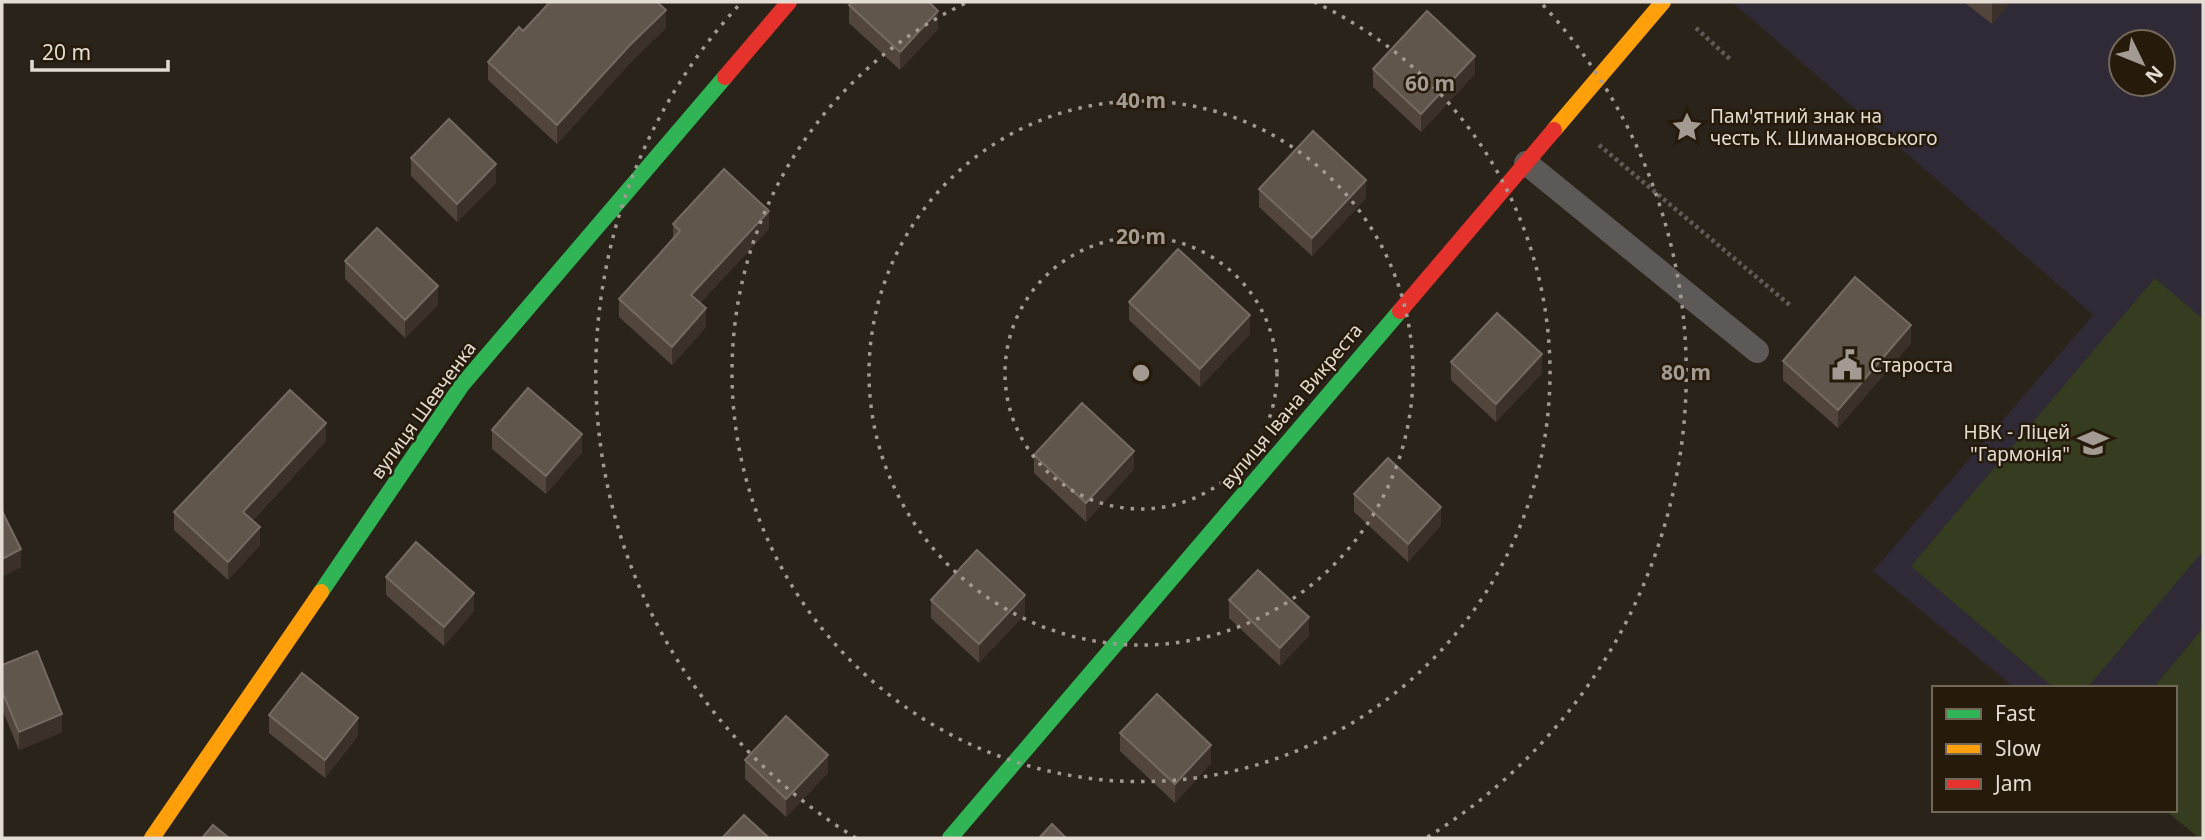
<svg xmlns="http://www.w3.org/2000/svg" width="2205" height="840" viewBox="0 0 2205 840" font-family="'Noto Sans',sans-serif">
  <style>
    .education { fill: #302936; fill-rule: evenodd }
    .green { fill: #363c20 }
    .lines { fill: none; stroke-linecap: round; stroke-linejoin: round }
    .path { stroke: #605b58; stroke-width: 4.5; stroke-dasharray: 3.5 3.5; stroke-linecap: butt }
    .lane { stroke: #5d5957; stroke-width: 24 }
    .fast { stroke: #30b455; stroke-width: 16 }
    .slow { stroke: #ff9f0a; stroke-width: 16 }
    .jam { stroke: #e5322d; stroke-width: 16 }
    .wall { fill: #51453c }
    .shaded-wall { fill: #3b3128 }
    .building { fill: #61564c; stroke: #756b61; stroke-width: 2 }
    .ring { fill: none; stroke: #a39b92; stroke-width: 3.5; stroke-dasharray: 3.5 7 }
    .labels { text-anchor: middle; dominant-baseline: central; stroke-width: 5; stroke-linejoin: round; paint-order: stroke }
    .poi-label { font-size: 19px; fill: #e4dcd2; stroke: #261a0a; text-anchor: start }
    .street-label { font-size: 19px; fill: #e4dcd2; stroke: #261a0a }
    .centre { fill: #a39b92; stroke: #261a0a; stroke-width: 3.5 }
    .ring-label { font-size: 21px; text-anchor: middle; font-weight: bold; fill: #a39b92; stroke: #261a0a; stroke-width: 5; stroke-linejoin: round; paint-order: stroke }
  </style>
  <rect width="100%" height="100%" fill="#2a231a"/>
  <path class="education" d="M 1732,2 L 2203,2 L 2203,628 L 2153,688 L 2015,688 L 1873,571 L 2093,315 ZM 2121,42 L 2163,42 L 2163,84 L 2121,84 Z"/>
  <path class="green" d="M 2155,278 L 2203,319 L 2203,551 L 2087,688 L 2054,688 L 1911,566 Z
    M 2203,628 L 2203,838 L 2199,838 L 2165,810 L 2175,810 L 2175,688 L 2153,688 Z"/>
  <g class="lines">
    <path class="path" d="M 1696,28 L 1732,61
      M 1599,145 L 1791,306"/>
    <path class="lane" d="M 1526,163 L 1757,351"/>
    <path class="fast" d="M 321,592 L 462,385 L 725,77
      M 950,838 L 1400,311"/>
    <path class="slow" d="M 1554,130 L 1663,2
      M 152,838 L 321,592"/>
    <path class="jam" d="M 725,77 L 789,2
      M 1400,311 L 1554,130"/>
  </g>
  <path class="wall" d="M 1964,2 L 2010,2 L 1992,24 Z
    M 658,3 L 666,28 L 629,64 L 557,144 L 488,80 L 488,62 Z
    M 849,5 L 938,29 L 900,70 L 849,23 Z
    M 1373,69 L 1475,74 L 1421,132 L 1373,87 Z
    M 411,158 L 496,183 L 457,222 L 411,176 Z
    M 1259,189 L 1366,198 L 1312,256 L 1259,207 Z
    M 673,224 L 769,229 L 700,303 L 706,327 L 672,365 L 619,317 L 619,299 L 673,239 Z
    M 345,261 L 438,305 L 405,338 L 345,279 Z
    M 1129,302 L 1250,334 L 1200,387 L 1129,320 Z
    M 1911,343 L 1838,428 L 1783,380 L 1783,361 Z
    M 1451,362 L 1542,373 L 1496,422 L 1451,380 Z
    M 492,430 L 582,452 L 546,494 L 492,449 Z
    M 326,441 L 253,520 L 260,545 L 228,580 L 174,530 L 174,512 Z
    M 1034,455 L 1134,469 L 1086,522 L 1034,473 Z
    M 1354,494 L 1441,525 L 1408,562 L 1354,512 Z
    M 386,577 L 474,611 L 444,646 L 386,595 Z
    M 931,600 L 1025,614 L 979,663 L 931,618 Z
    M 1229,600 L 1309,636 L 1280,666 L 1229,618 Z
    M 2,665 L 62,732 L 19,750 L 2,709 Z
    M 269,715 L 358,736 L 325,778 L 269,733 Z
    M 1120,733 L 1211,763 L 1175,803 L 1120,751 Z
    M 745,760 L 828,773 L 786,817 L 745,779 Z"/>
  <path class="shaded-wall" d="M 1992,2 L 2010,2 L 1992,24 Z
    M 666,10 L 666,28 L 629,64 L 557,144 L 557,125 L 629,46 Z
    M 938,11 L 938,29 L 900,70 L 900,52 Z
    M 1475,56 L 1475,74 L 1421,132 L 1421,114 Z
    M 496,164 L 496,183 L 457,222 L 457,204 Z
    M 1366,180 L 1366,198 L 1312,256 L 1312,238 Z
    M 769,211 L 769,229 L 691,313 L 691,295 Z
    M 438,286 L 438,305 L 405,338 L 405,320 Z
    M 706,308 L 706,327 L 672,365 L 672,347 Z
    M 1250,315 L 1250,334 L 1200,387 L 1200,369 Z
    M 1911,325 L 1911,343 L 1838,428 L 1838,410 Z
    M 1542,354 L 1542,373 L 1496,422 L 1496,404 Z
    M 326,423 L 326,441 L 243,530 L 243,512 Z
    M 582,434 L 582,452 L 546,494 L 546,476 Z
    M 1134,451 L 1134,469 L 1086,522 L 1086,503 Z
    M 1441,507 L 1441,525 L 1408,562 L 1408,544 Z
    M 260,527 L 260,545 L 228,580 L 228,562 Z
    M 21,549 L 21,567 L 2,577 L 2,559 Z
    M 474,593 L 474,611 L 444,646 L 444,627 Z
    M 1025,595 L 1025,614 L 979,663 L 979,644 Z
    M 1309,617 L 1309,636 L 1280,666 L 1280,648 Z
    M 62,714 L 62,732 L 19,750 L 19,732 Z
    M 358,718 L 358,736 L 325,778 L 325,760 Z
    M 1211,745 L 1211,763 L 1175,803 L 1175,784 Z
    M 828,755 L 828,773 L 786,817 L 786,799 Z"/>
  <path class="building" d="M 550,2 L 657,2 L 666,10 L 629,46 L 557,125 L 488,62 L 519,27 L 523,31 Z
    M 853,2 L 929,2 L 938,11 L 900,52 L 849,5 Z
    M 1427,11 L 1475,56 L 1421,114 L 1373,69 Z
    M 449,119 L 496,164 L 457,204 L 411,158 Z
    M 1313,131 L 1366,180 L 1312,238 L 1259,189 Z
    M 724,169 L 769,211 L 691,295 L 706,308 L 672,347 L 619,299 L 680,231 L 673,224 Z
    M 377,228 L 438,286 L 405,320 L 345,261 Z
    M 1178,249 L 1250,315 L 1200,369 L 1129,302 Z
    M 1855,277 L 1911,325 L 1838,410 L 1783,361 Z
    M 1497,313 L 1542,354 L 1496,404 L 1451,362 Z
    M 528,388 L 582,434 L 546,476 L 492,430 Z
    M 290,390 L 326,423 L 243,512 L 260,527 L 228,562 L 174,512 Z
    M 1082,403 L 1134,451 L 1086,503 L 1034,455 Z
    M 1388,458 L 1441,507 L 1408,544 L 1354,494 Z
    M 2,511 L 21,549 L 2,559 Z
    M 416,542 L 474,593 L 444,627 L 386,577 Z
    M 977,550 L 1025,595 L 979,644 L 931,600 Z
    M 1258,570 L 1309,617 L 1280,648 L 1229,600 Z
    M 37,651 L 62,714 L 19,732 L 2,691 L 2,665 Z
    M 302,673 L 358,718 L 325,760 L 269,715 Z
    M 1157,694 L 1211,745 L 1175,784 L 1120,733 Z
    M 786,716 L 828,755 L 786,799 L 745,760 Z
    M 744,815 L 769,838 L 722,838 Z
    M 1052,824 L 1066,838 L 1039,838 Z
    M 213,825 L 229,838 L 202,838 Z"/>
  <g class="ring">
    <circle cx="1141" cy="373" r="136"/>
    <circle cx="1141" cy="373" r="272"/>
    <path d="M1314 2A409 409 0 1 1 968 2"/>
    <path d="M856 838A545 545 0 0 1 739 5M1543 5A545 545 0 0 1 1426 838"/>
  </g>
  <defs>
    <g id="sight-bare" transform="scale(2.415)"><path d="M0-6L1.8-2.2L6-1.7L2.9 1.2L3.7 5.4L0 3.3L-3.7 5.4L-2.9 1.2L-6-1.7L-1.8-2.2Z" fill="#a39b92" stroke="#261a0a" stroke-width="2.5" paint-order="stroke"/></g>
    <g id="civic-bare" transform="scale(2.415)"><path d="M-.6-6.5H3V-4.5H.6V-3L4-1V1h2V6H-6V1h2V-1L-.6-3ZM-1.2 2.5V6h2.4V2.5Z" fill="#a39b92" stroke="#261a0a" stroke-width="2.5" paint-order="stroke"/></g>
    <g id="school-bare" transform="scale(2.415)"><path d="M0-5L7-2L0 1L-7-2ZM-4 1L0 2.5L4 1V4Q0 6-4 4Z" fill="#a39b92" stroke="#261a0a" stroke-width="2.5" paint-order="stroke"/></g>
  </defs>
  <g fill-rule="evenodd">
    <use href="#sight-bare" x="1687" y="127"/>
    <use href="#civic-bare" x="1847" y="365"/>
    <use href="#school-bare" x="2093" y="443"/>
  </g>
  <g class="labels">
    <g class="poi-label">
      <text x="1710" y="116">Пам'ятний знак на<tspan x="1710" dy="22">честь К. Шимановського</tspan></text>
      <text x="1870" y="365">Староста</text>
      <text x="2070" y="432" text-anchor="end">НВК - Ліцей<tspan x="2070" dy="22">"Гармонія"</tspan></text>
    </g>
    <g class="street-label">
      <text transform="translate(1291 406) rotate(-50)">вулиця Івана Викреста</text>
      <text transform="translate(423 410) rotate(-54)">вулиця Шевченка</text>
    </g>
  </g>
  <circle cx="1141" cy="373" r="10" class="centre"/>
  <g class="ring-label">
    <text x="1430" y="91">60 m</text>
    <text x="1141" y="108">40 m</text>
    <text x="1141" y="244">20 m</text>
    <text x="1686" y="380">80 m</text>
  </g>
  <rect width="2205" height="840" fill="none" stroke="#e4dcd2" stroke-width="7"/>
  <rect x="1932" y="686" width="245" height="126" fill="#261a0a" stroke="#72685a" stroke-width="2"/>
  <rect x="1946" y="709" width="35" height="10" fill="#30b455" stroke="#72685a" stroke-width="2"/>
  <text x="1995" y="721" font-size="21" fill="#e4dcd2">Fast</text>
  <rect x="1946" y="744" width="35" height="10" fill="#ff9f0a" stroke="#72685a" stroke-width="2"/>
  <text x="1995" y="756" font-size="21" fill="#e4dcd2">Slow</text>
  <rect x="1946" y="779" width="35" height="10" fill="#e5322d" stroke="#72685a" stroke-width="2"/>
  <text x="1995" y="791" font-size="21" fill="#e4dcd2">Jam</text>
  <g transform="translate(2142 63) rotate(133)"><circle r="33" fill="#261a0a" stroke="#72685a" stroke-width="2"/>
  <path d="M0-5L12 26L0 18L-12 26Z" fill="#a39b92"/>
  <text y="-10" font-size="19" font-weight="bold" text-anchor="middle" fill="#e4dcd2">N</text>
  </g>
  <path d="M32 60v10h136v-10" fill="none" stroke="#e4dcd2" stroke-width="3.5"/>
  <text x="42" y="60" font-size="21" fill="#e4dcd2" stroke="#261a0a" stroke-width="5" paint-order="stroke">20 m</text>
</svg>
